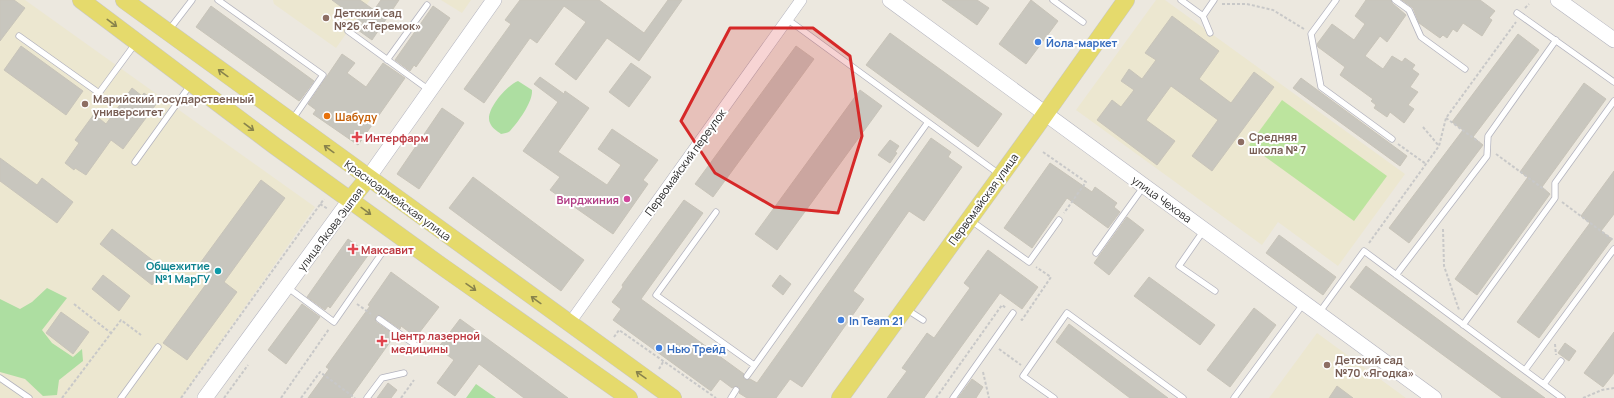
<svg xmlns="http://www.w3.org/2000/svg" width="1614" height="398" viewBox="0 0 1614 398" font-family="Manrope,sans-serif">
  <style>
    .education { fill: #ece7d0 }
    .green { fill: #addea1 }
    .pitch { fill: #bce49e }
    .building { fill: #c8c6be; stroke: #c8c4b9 }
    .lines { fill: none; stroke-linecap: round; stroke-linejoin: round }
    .lane-casing { stroke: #b3b3be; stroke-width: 7 }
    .street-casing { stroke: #b3b3be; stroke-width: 12 }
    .secondary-casing { stroke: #b3b3be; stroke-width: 16 }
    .primary-casing { stroke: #c8c8c8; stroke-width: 18 }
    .path { stroke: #c8c8c8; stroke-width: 2; stroke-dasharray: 3 2; stroke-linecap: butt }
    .lane { stroke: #fff; stroke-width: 5.5 }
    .street { stroke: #fff; stroke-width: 11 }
    .secondary { stroke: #fff; stroke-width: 15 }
    .primary { stroke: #e5da6c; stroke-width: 17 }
    .oneway { stroke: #88834c }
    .marked { fill: #d62828; fill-opacity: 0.2; stroke: #d62828; stroke-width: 3; stroke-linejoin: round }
    .education-dot { fill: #8d6e63; stroke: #fff; stroke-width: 1.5 }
    .shop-dot { fill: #3f7fe0; stroke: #fff; stroke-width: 1.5 }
    .food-dot { fill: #e8710a; stroke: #fff; stroke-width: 1.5 }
    .health-dot { fill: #e0444e; stroke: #fff; stroke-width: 1.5 }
    .hotel-dot { fill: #d1479c; stroke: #fff; stroke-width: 1.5 }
    .culture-dot { fill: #0f9aa8; stroke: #fff; stroke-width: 1.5 }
    .labels { text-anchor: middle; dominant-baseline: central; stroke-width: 4; stroke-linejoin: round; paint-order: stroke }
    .education-label { font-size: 11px; font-weight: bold; fill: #785e54; stroke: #fff; text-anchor: start }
    .shop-label { font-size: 11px; font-weight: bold; fill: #366cbe; stroke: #fff; text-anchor: start }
    .food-label { font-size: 11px; font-weight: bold; fill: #c56008; stroke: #fff; text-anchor: start }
    .health-label { font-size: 11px; font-weight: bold; fill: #be3a42; stroke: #fff; text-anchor: start }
    .street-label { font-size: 11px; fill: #2c2c2c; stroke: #fff }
    .hotel-label { font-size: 11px; font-weight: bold; fill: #b23c85; stroke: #fff; text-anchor: end }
    .culture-label { font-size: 11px; font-weight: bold; fill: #0d838f; stroke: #fff; text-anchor: end }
  </style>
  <rect width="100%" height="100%" fill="#ece8df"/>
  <path class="education" d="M 0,0 L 25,0 L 315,207 L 181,398 L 0,398 Z
    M 273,0 L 370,0 L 336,48 L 274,4 Z
    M 441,0 L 471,0 L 462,13 Z
    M 1156,0 L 1165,0 L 1405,174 L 1338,266 L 1278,222 L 1262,245 L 1076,110 Z
    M 1317,333 L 1406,398 L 1269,398 Z"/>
  <path class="green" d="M 518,81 L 532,90 C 533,102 518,122 510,131 C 508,133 504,133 501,134 C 497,131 492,128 490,123 C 484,111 507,85 518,81 Z
    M 47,288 L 67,298 L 42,330 L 52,343 L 73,357 L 82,349 L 83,361 L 59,380 L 57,395 L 43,396 L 25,379 L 0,372 L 0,299 L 20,309 L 32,302 Z
    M 476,384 L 496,398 L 466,398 Z"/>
  <path class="pitch" d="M 1282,100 L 1387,176 L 1354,221 L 1249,145 Z"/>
  <path class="building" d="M 0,0 L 14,0 L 25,8 L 0,41 Z
    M 332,0 L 360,0 L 374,10 L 381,0 L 399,0 L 372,40 L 358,30 L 363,23 Z
    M 520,0 L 599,0 L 644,33 L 668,0 L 682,0 L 639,61 L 607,38 L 576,80 L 555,64 L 586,22 L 564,6 L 537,43 L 530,38 L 484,103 L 464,89 L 511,24 L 505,20 Z
    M 942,0 L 977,0 L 989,8 L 977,25 Z
    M 1031,0 L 1058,21 L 1026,64 L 999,44 Z
    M 1366,0 L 1391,0 L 1392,3 L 1406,15 L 1387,42 L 1380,36 L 1365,56 L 1383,69 L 1392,56 L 1402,62 L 1405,58 L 1415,65 L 1412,69 L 1419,74 L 1410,87 L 1418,92 L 1408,105 L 1414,109 L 1404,123 L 1390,112 L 1387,117 L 1374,108 L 1376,105 L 1371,101 L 1373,99 L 1340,75 L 1345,67 L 1318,47 L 1317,44 L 1332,24 L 1354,40 L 1365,24 L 1355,16 Z
    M 1402,0 L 1480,0 L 1495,11 L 1489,18 L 1492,20 L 1482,36 L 1463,23 L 1457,32 L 1453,29 L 1447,38 L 1443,35 L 1440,38 L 1419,23 L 1413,8 Z
    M 211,6 L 314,81 L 301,99 L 299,101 L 196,27 Z
    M 433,6 L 450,18 L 416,67 L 414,65 L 410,71 L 395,60 Z
    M 1172,16 L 1219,51 L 1199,79 L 1231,103 L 1254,72 L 1274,87 L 1212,171 L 1192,156 L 1218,120 L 1171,86 L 1146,120 L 1175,141 L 1157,165 L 1097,120 L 1112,100 L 1121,107 L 1134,90 L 1121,81 L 1129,69 L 1142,79 L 1156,60 L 1145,53 Z
    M 890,33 L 1002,114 L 978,147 L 866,65 Z
    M 1518,34 L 1539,50 L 1473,137 L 1483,145 L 1409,243 L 1389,228 L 1463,130 L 1452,122 Z
    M 21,46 L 83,91 L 66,115 L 4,70 Z
    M 796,46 L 814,59 L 713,197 L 695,184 Z
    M 342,54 L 355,63 L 347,73 L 366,87 L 383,63 L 405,78 L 358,145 L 313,114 L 316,110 L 308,104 Z
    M 631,63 L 651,77 L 629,107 L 609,92 Z
    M 540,77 L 564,94 L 565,91 L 589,108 L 558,152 L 607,185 L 621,165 L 598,149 L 612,129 L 658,160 L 643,180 L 648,184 L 613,234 L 550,190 L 560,177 L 523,151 L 558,102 L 534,84 Z
    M 1301,78 L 1407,156 L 1400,166 L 1293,88 Z
    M 1584,83 L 1606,99 L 1542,187 L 1550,194 L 1477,295 L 1455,279 L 1528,177 L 1520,172 Z
    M 132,88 L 142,96 L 144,93 L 157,103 L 123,149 L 111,140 L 86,175 L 75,168 L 74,170 L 65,163 L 79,143 L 75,140 L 94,114 L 106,124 Z
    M 860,90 L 882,106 L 777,250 L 755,234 Z
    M 442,108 L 464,123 L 419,189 L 397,174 Z
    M 931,138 L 951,152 L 948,157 L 962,167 L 924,221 L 909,211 L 853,291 L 864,299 L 802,387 L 790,379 L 776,398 L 747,398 L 739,393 L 740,390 L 739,387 L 736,386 L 732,388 L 720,379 L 711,391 L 613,320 L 621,309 L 612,302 L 623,287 L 622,285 L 684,200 L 703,213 L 641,299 L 744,374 L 744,379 L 747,380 L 750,379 L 757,383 Z
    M 890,140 L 899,146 L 895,152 L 897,153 L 890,163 L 878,155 Z
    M 0,158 L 37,185 L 42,178 L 73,202 L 57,223 L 0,181 Z
    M 1050,163 L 1092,192 L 1095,187 L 1117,203 L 1114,207 L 1120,212 L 1108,228 L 1067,198 L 1032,248 L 1004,228 Z
    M 1614,171 L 1614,214 L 1601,231 L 1612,239 L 1539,338 L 1517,322 L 1590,223 L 1581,216 Z
    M 473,177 L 584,260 L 561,291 L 449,208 Z
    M 261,180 L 285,198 L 224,282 L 237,292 L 187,360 L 163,343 L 212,276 L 198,266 Z
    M 1127,217 L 1144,230 L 1109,275 L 1094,263 Z
    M 112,229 L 164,269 L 152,285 L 100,244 Z
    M 1279,235 L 1336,277 L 1323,295 L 1266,253 Z
    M 348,239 L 369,254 L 330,308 L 328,306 L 325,310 L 307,297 Z
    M 988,250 L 1038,287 L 1022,309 L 1000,293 L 924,398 L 887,398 L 907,371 L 902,368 L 927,333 L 934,338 L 970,288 L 964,283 Z
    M 1366,266 L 1505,369 L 1545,398 L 1502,398 L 1350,287 Z
    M 391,272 L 439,307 L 416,337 L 401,326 L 400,329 L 381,316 L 377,315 L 375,319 L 376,322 L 395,335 L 350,398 L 308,398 L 329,369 L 326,367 L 370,306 L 368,305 Z
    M 103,275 L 130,296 L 119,311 L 92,289 Z
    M 780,275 L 791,284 L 783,295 L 772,286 Z
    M 1149,277 L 1215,325 L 1200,345 L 1134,296 Z
    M 302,304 L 320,317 L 286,364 L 268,350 Z
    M 1254,308 L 1276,325 L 1230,387 L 1207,370 Z
    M 61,312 L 89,332 L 73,354 L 46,333 Z
    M 460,319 L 511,356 L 568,398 L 524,398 L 479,364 L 455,396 L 437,383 L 454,360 L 438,348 Z
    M 1069,324 L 1168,398 L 1130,398 L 1056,342 Z
    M 1614,332 L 1614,373 L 1603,387 L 1584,373 Z
    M 1565,343 L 1576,351 L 1569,361 L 1558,353 Z
    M 972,379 L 983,387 L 976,398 L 958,398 Z
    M 388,383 L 397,390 L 391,398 L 377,398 Z
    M 1337,386 L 1353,398 L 1329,398 Z"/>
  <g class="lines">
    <g class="lane-casing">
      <path id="lane" d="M 218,0 L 323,75 L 292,120
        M 1053,0 L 1083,22
        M 1181,0 L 1203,16 L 1210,33
        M 1336,0 L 1311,34 L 1321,87 L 1392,139
        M 1395,0 L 1409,10 L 1421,37 L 1465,69
        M 1517,13 L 1614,82
        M 1203,16 L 1214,0
        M 787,19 L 999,174
        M 169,30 L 192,0
        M 348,31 L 429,90
        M 19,36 L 99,93 L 135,44
        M 387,60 L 427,5
        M 135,162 L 191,84
        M 716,212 L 656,295 L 754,365
        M 970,220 L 1029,262 L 1059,220
        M 1204,230 L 1179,266 L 1215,291
        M 1096,253 L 1144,186
        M 1396,275 L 1487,156 L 1488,136 L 1556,40
        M 287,287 L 334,322 L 384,250
        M 906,309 L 923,320
        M 1319,313 L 1364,251 L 1562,398
        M 379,319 L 421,349
        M 1463,325 L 1555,198 L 1555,183 L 1614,101
        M 1525,370 L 1614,249
        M 747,376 L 928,122
        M 0,378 L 29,398
        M 1544,384 L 1561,361
        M 121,398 L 158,347
        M 367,398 L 382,378 L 404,373
        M 731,398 L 736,390
        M 953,398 L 1013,313
        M 1054,398 L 1023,376 L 1067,313 L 1183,398
        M 1234,398 L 1304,303"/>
    </g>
    <g class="street-casing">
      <path id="street" d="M 569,324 L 801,0"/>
    </g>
    <g class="secondary-casing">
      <path id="secondary" d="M 890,0 L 1434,398
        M 1558,0 L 1614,40
        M 368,178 L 494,0
        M 205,398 L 350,200"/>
    </g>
    <g class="primary-casing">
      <path id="primary" d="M 81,0 L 275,146 L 440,265 L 629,398
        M 124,0 L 673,398
        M 350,200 L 368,178
        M 840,398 L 1036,127 L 1126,0"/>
    </g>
    <path class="path" d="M 1222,4 L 1247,4 L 1273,10 L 1304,29
      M 1525,8 L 1529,4
      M 1446,118 L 1479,142
      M 1423,127 L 1439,146
      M 1398,144 L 1426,164
      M 1043,152 L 1086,182 L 1064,213
      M 1496,154 L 1545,190
      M 1562,202 L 1613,240
      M 320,204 L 328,209
      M 1443,229 L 1444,266 L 1459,310
      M 1369,243 L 1439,146 L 1446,118 L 1516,22
      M 74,304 L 111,333
      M 357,304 L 371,314
      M 1021,319 L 1022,320 L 1051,277 L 1036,267
      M 614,337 L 619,330 L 716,398
      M 1555,344 L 1556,355
      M 999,349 L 1021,365
      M 659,369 L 663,362
      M 983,372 L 989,398
      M 62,398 L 121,320 L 141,335
      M 181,398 L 324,199
      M 224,398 L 248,365
      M 281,398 L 329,329
      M 301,398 L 320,372 L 355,398
      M 401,398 L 414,380
      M 936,398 L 1002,305 L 1006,308
      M 1583,398 L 1602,390 L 1614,388"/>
    <use href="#lane" class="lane"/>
    <use href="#street" class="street"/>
    <use href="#secondary" class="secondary"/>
    <use href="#primary" class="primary"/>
  </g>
  <defs><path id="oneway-shaft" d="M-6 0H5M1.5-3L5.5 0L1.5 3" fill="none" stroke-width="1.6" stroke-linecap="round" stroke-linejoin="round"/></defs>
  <g class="oneway">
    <use href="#oneway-shaft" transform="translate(112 23) rotate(37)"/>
    <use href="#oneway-shaft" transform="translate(223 73) rotate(-144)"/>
    <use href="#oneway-shaft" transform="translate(249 127) rotate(37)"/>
    <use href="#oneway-shaft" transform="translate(329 149) rotate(-144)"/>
    <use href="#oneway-shaft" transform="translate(366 211) rotate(36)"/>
    <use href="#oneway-shaft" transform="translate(471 287) rotate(35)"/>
    <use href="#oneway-shaft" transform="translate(536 300) rotate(-144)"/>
    <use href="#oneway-shaft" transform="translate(641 375) rotate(-145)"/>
  </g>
  <path class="marked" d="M 730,28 L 813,28 L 850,56 L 862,136 L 838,213 L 774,207 L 715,173 L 681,121 Z"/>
  <g class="education-dot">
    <circle cx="326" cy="18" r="4"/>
    <circle cx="85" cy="104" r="4"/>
    <circle cx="1241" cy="142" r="4"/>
    <circle cx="1327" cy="365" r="4"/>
  </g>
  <g class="shop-dot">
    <circle cx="1038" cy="42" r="4"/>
    <circle cx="841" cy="320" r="4"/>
    <circle cx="659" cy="348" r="4"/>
  </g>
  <circle class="food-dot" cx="327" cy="116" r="4"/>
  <g class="health-dot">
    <path d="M355 131h4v4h4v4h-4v4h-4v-4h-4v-4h4z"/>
    <path d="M351 243h4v4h4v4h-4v4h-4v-4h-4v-4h4z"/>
    <path d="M380 335h4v4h4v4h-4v4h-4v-4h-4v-4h4z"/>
  </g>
  <circle class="hotel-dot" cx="627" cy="199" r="4"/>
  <circle class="culture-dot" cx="218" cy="271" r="4"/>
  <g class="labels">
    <g class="education-label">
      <text x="334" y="12">Детский сад<tspan x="334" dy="13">№26 «Теремок»</tspan></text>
      <text x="93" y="98">Марийский государственный<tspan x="93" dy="13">университет</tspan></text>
      <text x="1249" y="136">Средняя<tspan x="1249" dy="13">школа № 7</tspan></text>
      <text x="1335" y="359">Детский сад<tspan x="1335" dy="13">№70 «Ягодка»</tspan></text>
    </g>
    <g class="shop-label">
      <text x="1046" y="42">Йола-маркет</text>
      <text x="849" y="320">In Team 21</text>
      <text x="667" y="348">Нью Трейд</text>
    </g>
    <g class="food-label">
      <text x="335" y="116">Шабуду</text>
    </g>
    <g class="health-label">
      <text x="365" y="137">Интерфарм</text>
      <text x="361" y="249">Максавит</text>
      <text x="391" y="335">Центр лазерной<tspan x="391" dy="13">медицины</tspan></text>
    </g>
    <g class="street-label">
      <text transform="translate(685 162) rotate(-54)">Первомайский переулок</text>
      <text transform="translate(983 199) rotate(-54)">Первомайская улица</text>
      <text transform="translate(1162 199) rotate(36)">улица Чехова</text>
      <text transform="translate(398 200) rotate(36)">Красноармейская улица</text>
      <text transform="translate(330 229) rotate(-53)">улица Якова Эшпая</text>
    </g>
    <g class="hotel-label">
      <text x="619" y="199">Вирджиния</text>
    </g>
    <g class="culture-label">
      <text x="210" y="265">Общежитие<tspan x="210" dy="13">№1 МарГУ</tspan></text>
    </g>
  </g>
</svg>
